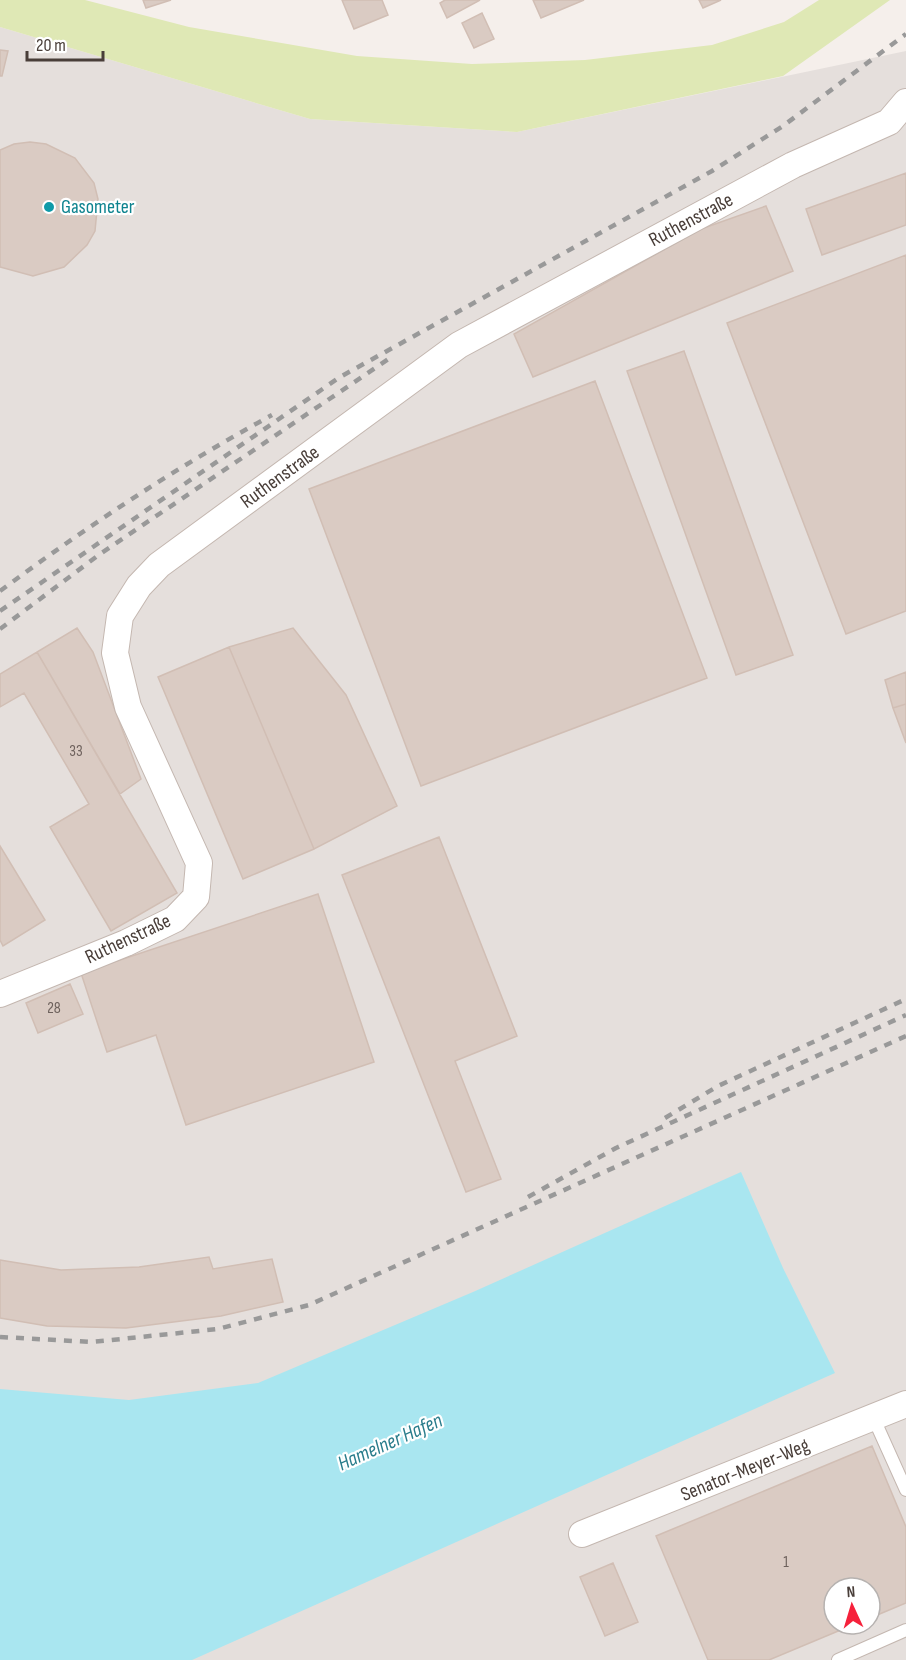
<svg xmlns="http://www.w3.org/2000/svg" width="906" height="1660" viewBox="0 0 906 1660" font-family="'Sofia Sans Condensed',sans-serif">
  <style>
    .industrial { fill: #e5dfdc; fill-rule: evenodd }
    .green { fill: #dfe8b5 }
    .water { fill: #a9e6f0 }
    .building { fill: #dacbc3; stroke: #d1beb4; stroke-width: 1.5 }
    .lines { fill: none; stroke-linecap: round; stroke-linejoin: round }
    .lane-casing { stroke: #c4b7b0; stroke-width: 14 }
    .street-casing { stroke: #c4b7b0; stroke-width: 28 }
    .lane { stroke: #fff; stroke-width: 12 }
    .street { stroke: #fff; stroke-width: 26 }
    .rail { stroke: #999; stroke-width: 4.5; stroke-dasharray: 8 8; stroke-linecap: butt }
    .culture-dot { fill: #0f9aa8; stroke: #fff; stroke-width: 2 }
    .labels { text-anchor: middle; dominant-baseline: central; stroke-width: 4.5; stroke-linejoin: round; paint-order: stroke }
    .number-label { font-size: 16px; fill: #6d615c }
    .culture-label { font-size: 20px; fill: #0d838f; stroke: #fff; text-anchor: start }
    .street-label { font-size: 20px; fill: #493e39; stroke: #fff }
    .water-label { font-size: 21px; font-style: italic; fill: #2a7d8c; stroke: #fff }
  </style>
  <rect width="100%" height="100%" fill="#f5efeb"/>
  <path class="industrial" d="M 0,27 L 310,119 L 517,132 L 906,51 L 906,1660 L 0,1660 ZM 834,1588 L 870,1588 L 870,1624 L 834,1624 Z"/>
  <path class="green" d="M 0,0 L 85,0 L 189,27 L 357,56 L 472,64 L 585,60 L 712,45 L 784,22 L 819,0 L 890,0 L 783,76 L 517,132 L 310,119 L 0,27 Z"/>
  <path class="water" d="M 741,1172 L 783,1268 L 835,1373 L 192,1660 L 0,1660 L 0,1389 L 129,1400 L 258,1383 L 473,1292 Z"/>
  <path class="building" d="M 143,0 L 171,0 L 146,8 Z
    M 342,0 L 382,0 L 388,15 L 354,29 Z
    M 445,0 L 480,0 L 447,18 L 440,3 Z
    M 533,0 L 584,0 L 541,18 Z
    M 699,0 L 721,0 L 703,8 Z
    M 482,13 L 494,39 L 474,48 L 462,23 Z
    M 0,50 L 8,51 L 2,76 L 0,76 Z
    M 30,142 L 46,144 L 75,158 L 94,183 L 98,199 L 95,231 L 87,245 L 64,267 L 33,276 L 0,267 L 0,150 L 14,144 Z
    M 906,173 L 906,225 L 822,255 L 806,209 Z
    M 766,206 L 793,271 L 533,377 L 514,334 L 701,229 Z
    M 906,255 L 906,611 L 846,634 L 727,323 Z
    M 684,351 L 793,655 L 736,675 L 627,371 Z
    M 595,381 L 707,678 L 421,786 L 309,489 Z
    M 77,628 L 93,652 L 141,779 L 120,794 L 37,652 Z
    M 293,628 L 346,695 L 397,806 L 314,849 L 229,647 Z
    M 229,647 L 314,849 L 243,879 L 158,677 Z
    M 37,652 L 177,893 L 111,931 L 50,827 L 89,804 L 24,693 L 0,707 L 0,674 Z
    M 906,672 L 906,704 L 893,708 L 885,680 Z
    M 906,704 L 906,743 L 893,708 Z
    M 439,837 L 517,1036 L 455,1061 L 501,1179 L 466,1192 L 342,875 Z
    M 0,846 L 45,920 L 3,946 L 0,940 Z
    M 318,894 L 374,1062 L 186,1125 L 156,1035 L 107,1052 L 81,973 Z
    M 70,984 L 83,1014 L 38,1033 L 26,1003 Z
    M 209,1257 L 213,1269 L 272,1259 L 283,1302 L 221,1316 L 126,1328 L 47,1326 L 0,1318 L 0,1260 L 61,1270 L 139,1267 Z
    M 872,1446 L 906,1527 L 906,1603 L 870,1618 L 870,1588 L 834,1588 L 834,1624 L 855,1624 L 769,1660 L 708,1660 L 656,1536 Z
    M 613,1563 L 638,1622 L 605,1636 L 580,1577 Z"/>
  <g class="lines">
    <g class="lane-casing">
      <path id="lane" d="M 874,1419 L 906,1490
        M 838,1660 L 906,1630"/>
    </g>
    <g class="street-casing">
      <path id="street" d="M 0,994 L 126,943 L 175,919 L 196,897 L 199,863 L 128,707 L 115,653 L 120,616 L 139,586 L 159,565 L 459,345 L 793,165 L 889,122 L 906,102
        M 582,1534 L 906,1404"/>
    </g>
    <use href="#lane" class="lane"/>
    <use href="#street" class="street"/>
    <path class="rail" d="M 0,591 C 88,526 175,468 272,415
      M 0,611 L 340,377 L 712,171 L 783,126 L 906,34
      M 0,629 L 100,554 L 390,358
      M 665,1118 L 718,1086 L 906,999
      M 528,1197 L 616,1148 L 906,1015
      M 0,1337 L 92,1342 L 218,1329 L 309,1305 L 906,1036"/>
  </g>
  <circle class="culture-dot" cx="49" cy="207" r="6"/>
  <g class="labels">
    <g class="number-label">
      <text x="76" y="751">33</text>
      <text x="54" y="1008">28</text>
      <text x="786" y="1562">1</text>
    </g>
    <g class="culture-label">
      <text x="61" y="207">Gasometer</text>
    </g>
    <g class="street-label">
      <text transform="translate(691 220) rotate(-28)">Ruthenstraße</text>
      <text transform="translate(280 477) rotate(-36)">Ruthenstraße</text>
      <text transform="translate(128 939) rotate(-25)">Ruthenstraße</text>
      <text transform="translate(745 1470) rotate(-22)">Senator-Meyer-Weg</text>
    </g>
    <g class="water-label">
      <text transform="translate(390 1442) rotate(-24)">Hamelner Hafen</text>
    </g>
  </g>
  <g transform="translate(852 1606) rotate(356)"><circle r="28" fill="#ffffff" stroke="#b6b2b0" stroke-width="1.5"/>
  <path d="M0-4.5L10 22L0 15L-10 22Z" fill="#f6213b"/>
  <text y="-9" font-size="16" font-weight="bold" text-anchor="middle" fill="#493e39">N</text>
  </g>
  <path d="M27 51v9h76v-9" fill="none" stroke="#493e39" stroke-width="3"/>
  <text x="36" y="51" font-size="18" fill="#493e39" stroke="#ffffff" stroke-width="4.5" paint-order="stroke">20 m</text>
</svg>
